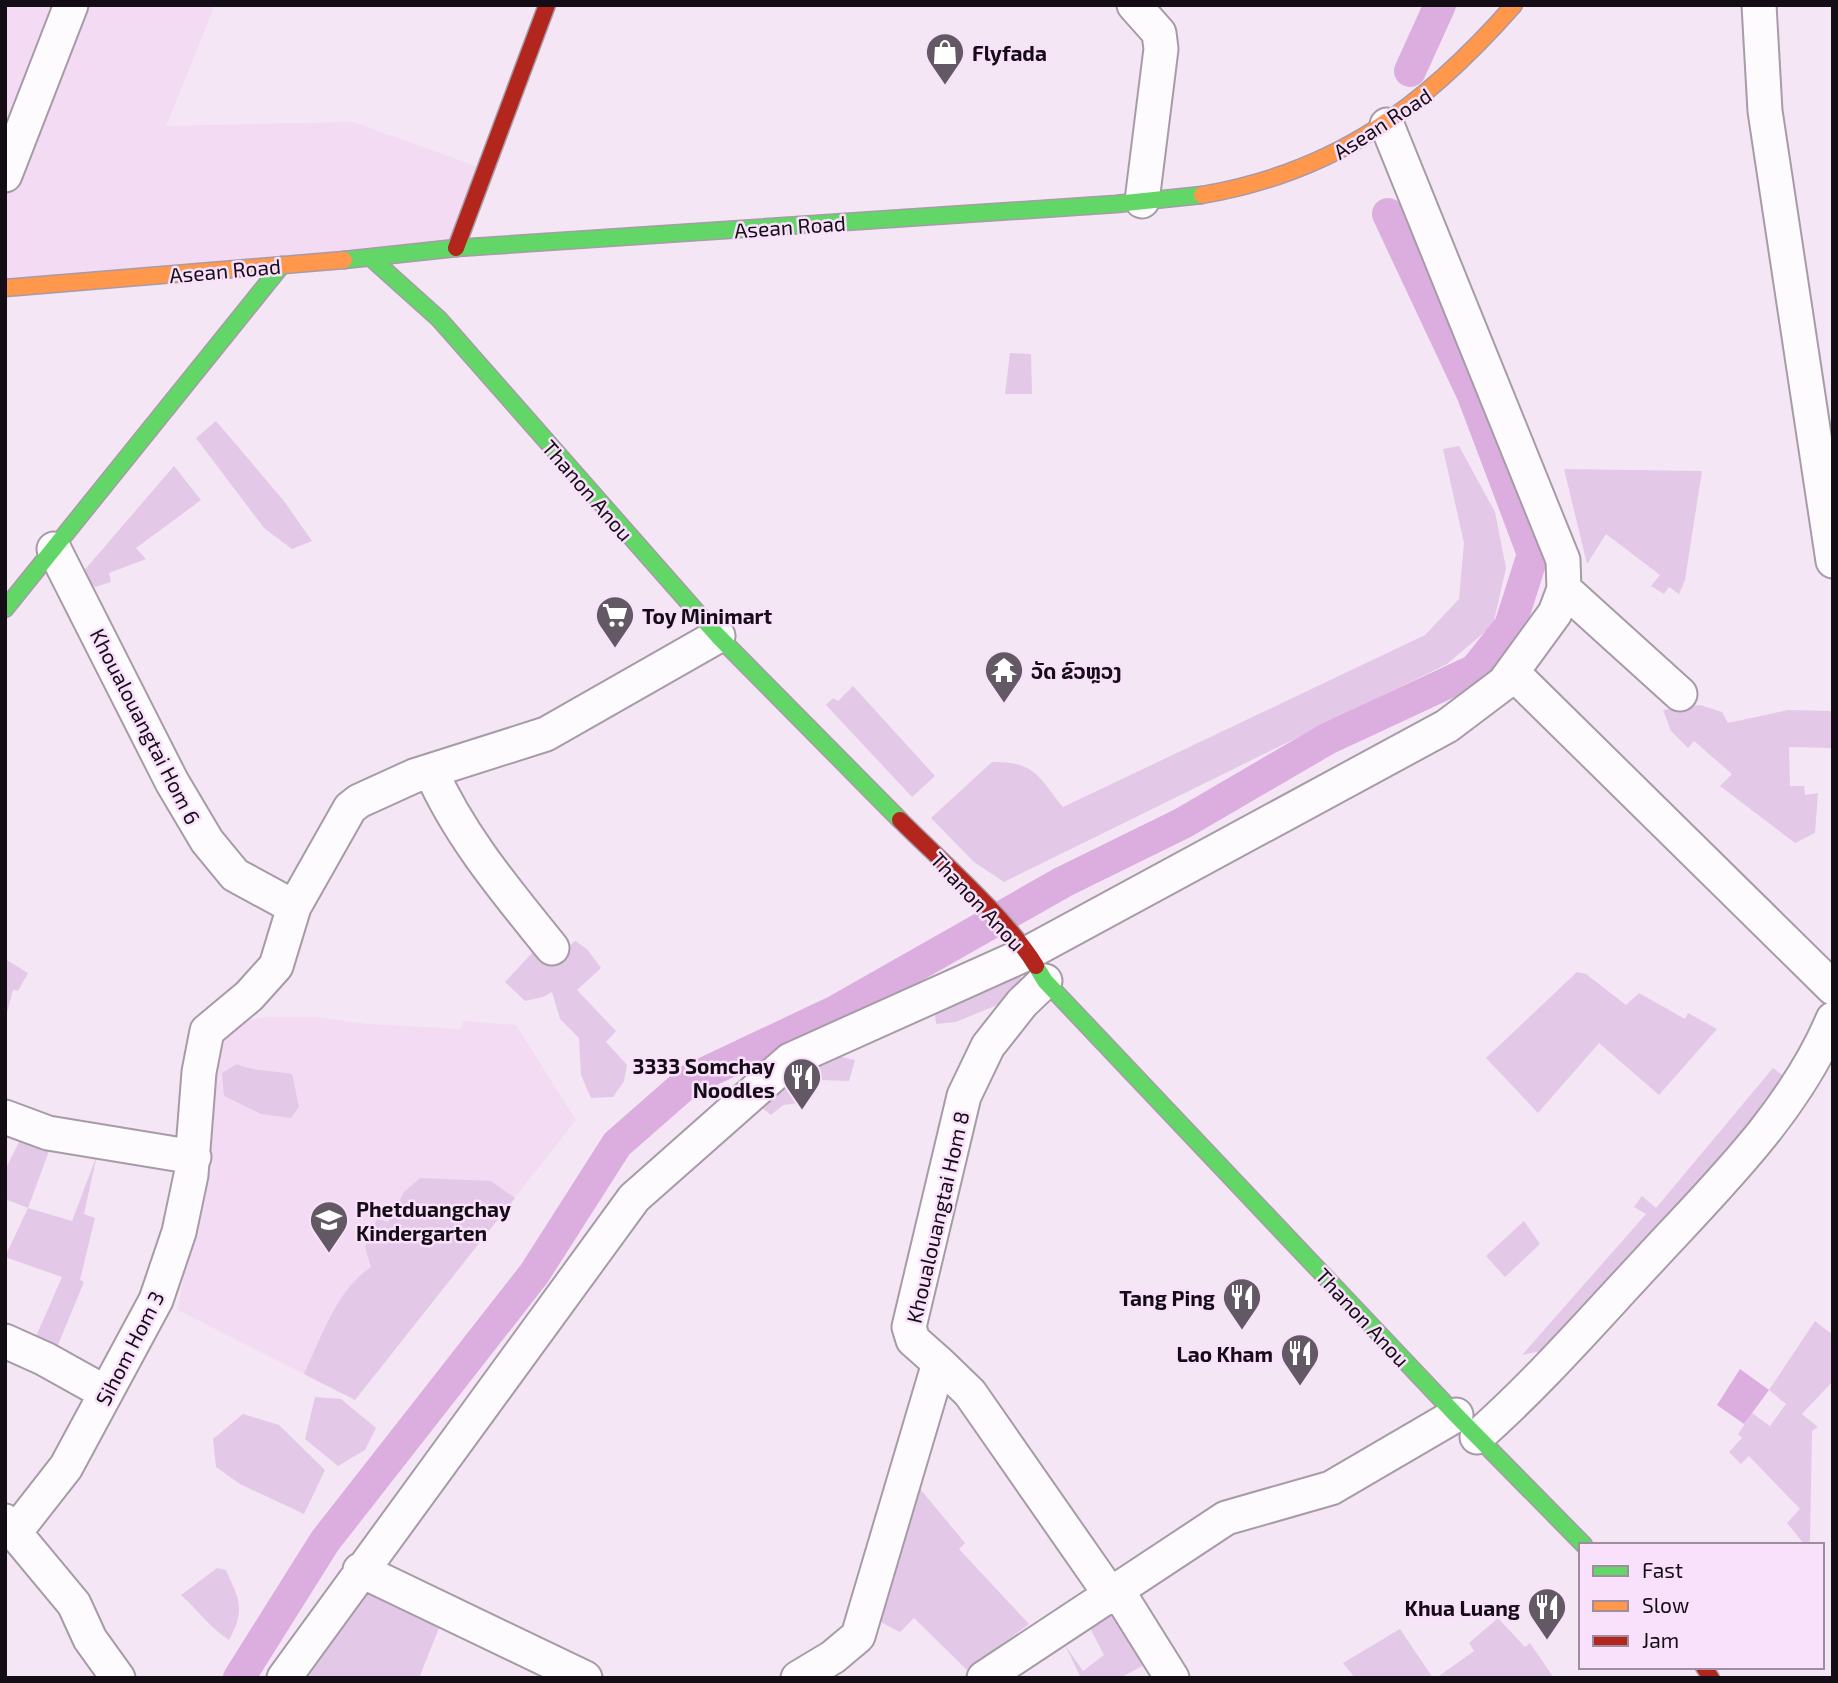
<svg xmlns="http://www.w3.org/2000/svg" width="1838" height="1683" viewBox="0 0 1838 1683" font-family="'Exo 2','Noto Sans Lao',sans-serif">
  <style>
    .built { fill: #f2dbf3 }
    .green { fill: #e4c8e7 }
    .water { fill: #dbaedf }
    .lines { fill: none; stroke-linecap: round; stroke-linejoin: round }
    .canal { stroke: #dbaedf; stroke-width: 32 }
    .street-casing { stroke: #a69ba7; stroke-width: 37 }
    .fast-casing { stroke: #a69ba7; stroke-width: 19 }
    .slow-casing { stroke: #a69ba7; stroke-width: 19 }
    .jam-casing { stroke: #a69ba7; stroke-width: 19 }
    .street { stroke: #fdfbfe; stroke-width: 33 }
    .fast { stroke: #63d668; stroke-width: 16 }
    .slow { stroke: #ff974d; stroke-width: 16 }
    .jam { stroke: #b3261e; stroke-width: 16 }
    .labels { text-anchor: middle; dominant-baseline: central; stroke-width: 5; stroke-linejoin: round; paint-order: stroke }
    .poi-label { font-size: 21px; font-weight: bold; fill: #150d16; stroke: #f9e0fb; text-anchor: start }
    .street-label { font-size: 21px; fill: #150d16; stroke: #f9e0fb }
  </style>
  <rect width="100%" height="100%" fill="#f4e6f5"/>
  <path class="built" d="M 5,5 L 215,5 L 166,126 L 353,122 L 487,170 L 456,248 L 5,288 Z
    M 267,1017 L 314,1017 L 367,1024 L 461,1029 L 463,1021 L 516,1025 L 576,1120 L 355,1400 L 178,1310 L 222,1035 L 245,1021 Z"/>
  <path class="green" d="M 1010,353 L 1031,354 L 1032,394 L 1005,394 Z
    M 216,421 L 284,501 L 312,541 L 292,549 L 264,528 L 196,438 Z
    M 1459,446 L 1495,512 L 1506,568 L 1493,625 L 1447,664 L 1004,882 L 974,862 L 931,818 L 992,762 C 1036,761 1039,778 1063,807 L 1425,635 L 1459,599 L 1464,543 L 1443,449 Z
    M 174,466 L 201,500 L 136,548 L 146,559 L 109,573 L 111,582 L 95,587 L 82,573 Z
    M 1564,469 L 1702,471 L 1685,580 L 1679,594 L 1669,587 L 1664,594 L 1651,586 L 1660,575 L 1606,534 L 1587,564 Z
    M 853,686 L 935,776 L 912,797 L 826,705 L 833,698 L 838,701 Z
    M 1700,705 L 1722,712 L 1728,723 L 1788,710 L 1830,711 L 1833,716 L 1831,748 L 1789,747 L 1790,786 L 1804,786 L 1805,795 L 1818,793 L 1815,833 L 1795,843 L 1720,786 L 1732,774 L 1694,741 L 1688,748 L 1671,731 L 1663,710 Z
    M 575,941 L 587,949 L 601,968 L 577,990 L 616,1031 L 606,1042 L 627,1065 L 624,1081 L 613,1097 L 591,1098 L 581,1075 L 579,1038 L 560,1019 L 552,992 L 543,997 L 525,1001 L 505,982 L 533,952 L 555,958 Z
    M 5,959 L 28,973 L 18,991 L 13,990 L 5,1020 Z
    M 1577,972 L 1586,974 L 1626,1005 L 1639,993 L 1685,1019 L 1688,1013 L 1717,1029 L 1659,1095 L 1599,1043 L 1538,1113 L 1486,1058 Z
    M 1013,973 L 1023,979 L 1012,999 L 956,1022 L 936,1024 L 935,1014 L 951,998 Z
    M 837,1056 L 855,1060 L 849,1081 L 821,1080 L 799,1103 L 783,1105 L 771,1115 L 762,1108 L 811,1062 Z
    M 237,1064 C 254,1072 273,1070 292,1074 L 299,1107 L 291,1118 L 261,1114 L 224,1096 L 222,1073 Z
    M 1773,1068 L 1785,1077 L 1679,1211 L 1546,1350 L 1522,1355 L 1646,1214 L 1634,1207 L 1642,1196 L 1656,1208 Z
    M 23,1134 L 52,1143 L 28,1208 L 72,1221 L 97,1155 L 84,1214 L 95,1218 L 80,1280 L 84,1282 L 57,1347 L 34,1341 L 62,1277 L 5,1257 L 28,1208 L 5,1199 L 5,1170 Z
    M 420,1178 L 491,1181 L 515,1198 L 355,1400 L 304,1374 C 322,1336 336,1291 371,1267 L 365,1247 L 377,1219 L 388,1222 L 404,1192 Z
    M 1524,1221 L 1540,1244 L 1505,1277 L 1486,1256 Z
    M 1815,1321 L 1833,1335 L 1833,1381 L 1802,1414 L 1818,1427 L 1812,1431 L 1810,1543 L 1805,1545 L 1787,1523 L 1800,1509 L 1749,1456 L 1741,1464 L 1729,1452 L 1742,1438 L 1738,1434 L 1752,1413 L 1770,1426 L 1786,1404 L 1769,1390 Z
    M 315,1397 L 341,1399 L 376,1428 L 365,1450 L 338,1466 L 305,1439 Z
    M 243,1414 L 279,1425 L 325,1470 L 304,1514 L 240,1484 L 216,1467 L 213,1439 Z
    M 911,1478 L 965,1543 L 959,1549 L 1029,1624 L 967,1670 L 914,1618 L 900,1632 L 875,1619 Z
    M 217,1568 L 226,1570 C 239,1600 246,1608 229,1640 C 210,1628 198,1610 181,1595 Z
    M 363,1590 L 441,1623 L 419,1678 L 306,1678 Z
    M 1114,1614 L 1146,1664 L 1120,1678 L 1081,1678 L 1065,1645 L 1083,1671 L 1104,1655 L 1090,1628 Z
    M 1498,1618 L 1525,1647 L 1530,1643 L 1554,1678 L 1436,1678 L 1474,1651 L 1469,1643 Z
    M 1400,1629 L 1433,1678 L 1355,1678 L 1343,1663 Z"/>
  <path class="water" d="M 1740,1369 L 1769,1390 L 1744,1424 L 1717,1405 Z"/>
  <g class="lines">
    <path class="canal" d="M 1410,71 L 1440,5
      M 239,1678 L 325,1541 L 534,1274 L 617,1144 L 690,1080 L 836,1011 L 1063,882 L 1183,823 L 1327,739 L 1475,670 L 1510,626 L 1533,554 L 1473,395 L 1388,214"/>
    <g class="street-casing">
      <path id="street" d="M 1134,5 L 1159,33 L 1161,49 L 1142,201
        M 1759,5 L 1765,111 L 1833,561
        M 5,175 L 71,5
        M 54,549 L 172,782 L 207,841 L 235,875 L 294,907
        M 1564,589 L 1680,694
        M 1512,672 L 1833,988
        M 431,771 C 460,837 507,892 552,948
        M 5,1117 L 48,1133 L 194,1157
        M 5,1341 L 45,1359 L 106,1393
        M 939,1363 L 970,1393 L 1110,1594
        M 1477,1437 C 1538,1383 1591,1322 1647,1262 C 1715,1188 1793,1114 1833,1019
        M 5,1521 L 74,1604 L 90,1639 L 118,1678
        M 16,1531 L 66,1467 L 156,1300 L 179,1232 L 191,1175 L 199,1072 L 207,1031 L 249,996 L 276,966 L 294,907 L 350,808 L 359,801 L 414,776 L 546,734 L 718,636
        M 360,1570 L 585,1678
        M 1117,1590 L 1172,1678
        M 284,1678 L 634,1198 L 790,1060 L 1028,953 L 1447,726 L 1504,683 L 1555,613 L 1564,589 L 1563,560 L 1387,125
        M 798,1678 L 833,1657 L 858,1636 L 939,1363 L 913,1340 L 909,1327 L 964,1096 L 988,1046 L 1022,1003 L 1045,981
        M 984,1678 L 1226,1518 L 1331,1488 L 1456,1415"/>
    </g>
    <g class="fast-casing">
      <path id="fast" d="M 371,258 L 439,319 L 718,636 L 900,820
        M 344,260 L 456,248 L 1116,204 L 1202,195
        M 5,609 L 282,265
        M 1036,966 L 1045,981 L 1456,1415 L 1584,1545"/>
    </g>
    <g class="slow-casing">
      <path id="slow" d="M 1202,195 C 1337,172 1425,106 1514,5
        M 5,288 L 344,260"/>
    </g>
    <g class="jam-casing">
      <path id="jam" d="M 456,248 L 547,5
        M 900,820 C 941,861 1006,917 1036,966
        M 1704,1667 L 1711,1678"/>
    </g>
    <use href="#street" class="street"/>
    <use href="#fast" class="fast"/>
    <use href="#slow" class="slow"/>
    <use href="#jam" class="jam"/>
  </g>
  <defs>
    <g id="shop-pin" transform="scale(2.0125)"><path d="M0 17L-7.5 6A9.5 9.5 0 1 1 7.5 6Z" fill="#635964" stroke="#f9e0fb"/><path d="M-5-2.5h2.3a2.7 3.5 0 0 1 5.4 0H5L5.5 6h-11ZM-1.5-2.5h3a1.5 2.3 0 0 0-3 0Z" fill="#fff"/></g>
    <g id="supermarket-pin" transform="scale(2.0125)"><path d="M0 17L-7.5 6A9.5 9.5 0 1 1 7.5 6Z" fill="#635964" stroke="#f9e0fb"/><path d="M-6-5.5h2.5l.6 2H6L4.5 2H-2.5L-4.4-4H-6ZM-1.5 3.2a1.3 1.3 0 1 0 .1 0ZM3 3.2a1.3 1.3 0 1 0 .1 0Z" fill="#fff"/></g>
    <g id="temple-pin" transform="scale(2.0125)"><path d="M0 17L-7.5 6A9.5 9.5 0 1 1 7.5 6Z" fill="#635964" stroke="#f9e0fb"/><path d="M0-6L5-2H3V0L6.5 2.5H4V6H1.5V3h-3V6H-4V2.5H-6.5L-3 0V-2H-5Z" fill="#fff"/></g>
    <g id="restaurant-pin" transform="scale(2.0125)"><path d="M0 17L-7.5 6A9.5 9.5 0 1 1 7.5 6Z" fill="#635964" stroke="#f9e0fb"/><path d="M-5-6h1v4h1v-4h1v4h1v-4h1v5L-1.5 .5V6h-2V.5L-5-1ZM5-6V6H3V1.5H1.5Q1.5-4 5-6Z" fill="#fff"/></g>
    <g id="school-pin" transform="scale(2.0125)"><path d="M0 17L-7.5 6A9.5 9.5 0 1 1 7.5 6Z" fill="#635964" stroke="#f9e0fb"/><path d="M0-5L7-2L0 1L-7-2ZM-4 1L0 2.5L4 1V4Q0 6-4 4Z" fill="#fff"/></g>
  </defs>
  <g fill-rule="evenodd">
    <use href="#shop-pin" x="945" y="52"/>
    <use href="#supermarket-pin" x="615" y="615"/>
    <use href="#temple-pin" x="1004" y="670"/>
    <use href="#restaurant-pin" x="802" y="1077"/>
    <use href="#school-pin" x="329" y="1220"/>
    <use href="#restaurant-pin" x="1242" y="1297"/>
    <use href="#restaurant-pin" x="1300" y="1353"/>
    <use href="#restaurant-pin" x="1547" y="1607"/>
  </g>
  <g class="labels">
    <g class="poi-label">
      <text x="972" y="52">Flyfada</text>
      <text x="642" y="615">Toy Minimart</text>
      <text x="1031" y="670">ວັດ ຂົວຫຼວງ</text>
      <text x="775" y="1065" text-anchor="end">3333 Somchay<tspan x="775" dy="24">Noodles</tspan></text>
      <text x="356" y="1208">Phetduangchay<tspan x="356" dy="24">Kindergarten</tspan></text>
      <text x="1215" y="1297" text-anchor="end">Tang Ping</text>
      <text x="1273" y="1353" text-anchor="end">Lao Kham</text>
      <text x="1520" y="1607" text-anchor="end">Khua Luang</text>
    </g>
    <g class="street-label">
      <text transform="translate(1382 123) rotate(-33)">Asean Road</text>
      <text transform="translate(790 226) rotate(-4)">Asean Road</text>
      <text transform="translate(225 270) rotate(-5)">Asean Road</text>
      <text transform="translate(588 490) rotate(49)">Thanon Anou</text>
      <text transform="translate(146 726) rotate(63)">Khoualouangtai Hom 6</text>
      <text transform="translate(978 901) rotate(47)">Thanon Anou</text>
      <text transform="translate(937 1217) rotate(-77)">Khoualouangtai Hom 8</text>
      <text transform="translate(1363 1317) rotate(47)">Thanon Anou</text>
      <text transform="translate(129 1348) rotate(-63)">Sihom Hom 3</text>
    </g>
  </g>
  <rect width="1838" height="1683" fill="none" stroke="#150d16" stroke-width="14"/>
  <rect x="1579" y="1543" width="245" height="126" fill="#f9e0fb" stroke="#9e8c9f" stroke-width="2"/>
  <rect x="1593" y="1566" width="35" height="10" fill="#63d668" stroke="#9e8c9f" stroke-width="2"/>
  <text x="1642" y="1578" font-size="21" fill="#150d16">Fast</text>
  <rect x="1593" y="1601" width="35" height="10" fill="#ff974d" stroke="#9e8c9f" stroke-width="2"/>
  <text x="1642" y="1613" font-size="21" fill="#150d16">Slow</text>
  <rect x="1593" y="1636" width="35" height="10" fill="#b3261e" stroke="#9e8c9f" stroke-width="2"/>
  <text x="1642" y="1648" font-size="21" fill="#150d16">Jam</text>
</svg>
